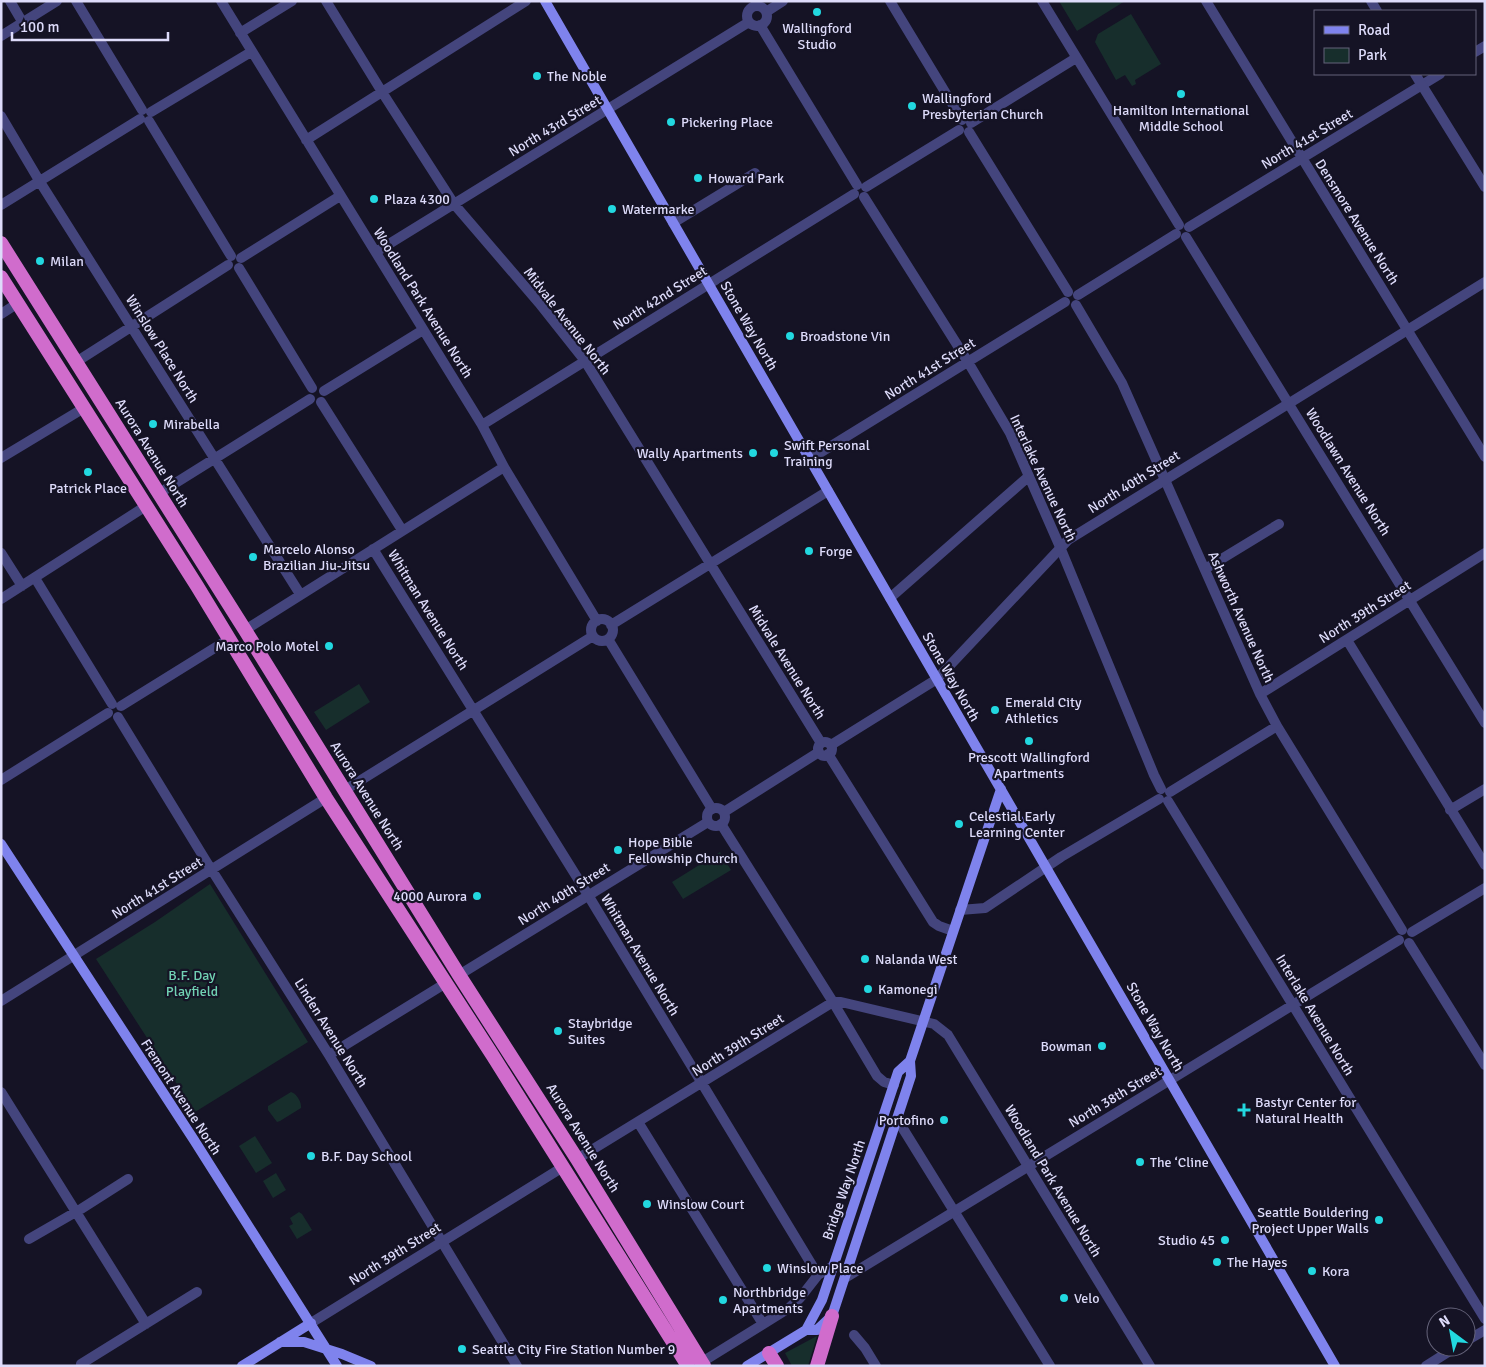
<svg xmlns="http://www.w3.org/2000/svg" width="1486" height="1367" viewBox="0 0 1486 1367" font-family="Signika,sans-serif">
  <style>
    .green { fill: #172e2c }
    .lines { fill: none; stroke-linecap: round; stroke-linejoin: round }
    .minor { stroke: #44457d; stroke-width: 10 }
    .tertiary { stroke: #44457d; stroke-width: 10 }
    .secondary { stroke: #7f83ed; stroke-width: 10 }
    .trunk { stroke: #d06ccc; stroke-width: 14 }
    .poi-dot { fill: #22d8e0; stroke: #151325; stroke-width: 2 }
    .labels { text-anchor: middle; dominant-baseline: central; stroke-width: 4.5; stroke-linejoin: round; paint-order: stroke }
    .poi-label { font-size: 14px; fill: #dddbfa; stroke: #151325; text-anchor: start }
    .street-label { font-size: 14px; fill: #dddbfa; stroke: #151325 }
    .park-label { font-size: 14px; fill: #71d1b3; stroke: #151325 }
  </style>
  <rect width="100%" height="100%" fill="#151325"/>
  <path class="green" d="M 1059,1 L 1125,1 L 1077,31 Z
    M 1131,14 L 1161,64 L 1135,80 L 1136,84 L 1132,86 L 1125,75 L 1116,80 L 1095,42 L 1098,34 Z
    M 359,684 L 370,702 L 326,730 L 314,712 Z
    M 720,852 L 731,870 L 683,899 L 672,882 Z
    M 210,884 L 308,1042 L 195,1112 L 96,959 L 155,922 Z
    M 291,1092 C 296,1093 302,1102 301,1108 L 280,1121 L 277,1122 L 268,1110 L 268,1106 Z
    M 255,1136 L 272,1163 L 256,1173 L 239,1146 Z
    M 276,1173 L 286,1190 L 273,1198 L 263,1181 Z
    M 299,1212 L 302,1214 L 312,1230 L 297,1239 L 289,1226 L 293,1224 L 290,1218 Z
    M 817,1336 L 808,1366 L 792,1366 L 785,1353 Z"/>
  <g class="lines">
    <path class="minor" d="M 10,1 L 23,23
      M 76,1 L 142,110
      M 221,1 L 482,425 L 504,467 L 597,621
      M 326,1 L 382,92 L 454,204 L 539,303 L 585,361 L 821,743
      M 890,1 L 962,120
      M 1042,1 L 1179,225
      M 1206,1 L 1485,457
      M747 16a10 10 0 1 1 20 0a10 10 0 1 1-20 0Z
      M 766,12 L 783,1
      M 760,25 L 857,185
      M 240,33 L 292,1
      M 1475,52 L 1485,46
      M 151,112 L 251,52
      M 1,116 L 40,182 L 300,594
      M 149,121 L 231,256
      M 971,123 L 1076,58
      M 969,132 L 1068,292
      M 306,140 L 526,1
      M 866,187 L 959,130
      M 864,197 L 968,362 L 1010,433 L 1060,547 L 1154,775 L 1161,789
      M 1,205 L 140,119
      M 673,223 L 755,173
      M 1189,227 L 1440,74
      M 1186,237 L 1485,723
      M 376,252 L 749,22
      M 241,258 L 340,196
      M 239,268 L 312,388
      M 1078,295 L 1176,234
      M 1076,305 L 1122,383 L 1260,694 L 1277,726 L 1402,930
      M 1,314 L 18,303
      M 76,362 L 228,265
      M 324,391 L 423,330
      M 321,402 L 402,530
      M 482,425 L 854,194
      M 1,458 L 84,408
      M 810,459 L 1065,302
      M 158,494 L 310,399
      M 373,549 L 588,895 L 818,1275
      M 1,553 L 22,586
      M 1205,569 L 1279,524
      M 35,578 L 112,704
      M 890,598 L 1028,477
      M 1,599 L 146,506
      M591 630a11 11 0 1 1 22 0a11 11 0 1 1-22 0Z
      M 611,625 L 828,491
      M 245,630 L 504,467
      M 608,639 L 712,809
      M 1347,640 L 1485,865
      M 1260,694 L 1485,553
      M 121,706 L 229,639
      M 118,717 L 206,861 L 329,1055 L 517,1366
      M 828,754 L 933,922 L 939,926 L 953,931
      M 1,780 L 108,713
      M 345,790 L 593,636
      M 1170,792 L 1277,726
      M 1168,801 L 1485,1319
      M 1450,810 L 1485,789
      M 721,824 L 833,1002 L 877,1076 L 884,1082 L 894,1085
      M 960,910 L 985,908 L 1061,857 L 1159,799
      M 1412,932 L 1485,888
      M 1409,943 L 1485,1065
      M 1,1001 L 326,798
      M 329,1055 L 446,983
      M 1170,1080 L 1399,940
      M 1,1092 L 146,1324
      M 897,1119 L 1050,1366
      M 638,1122 L 763,1324
      M 577,1159 L 833,1002 L 841,1002 L 934,1024 L 948,1035 L 1150,1366
      M 29,1239 L 81,1209 L 128,1179
      M 854,1335 L 865,1348 L 876,1366
      M 1466,1341 L 1485,1330
      M 702,1362 L 789,1308 L 800,1298 L 818,1275 L 833,1266
      M 81,1364 L 197,1292
      M 1426,1366 L 1456,1347"/>
    <path class="tertiary" d="M 1371,1 L 1377,11
      M 1,36 L 57,1
      M 1415,74 L 1485,187
      M818 749a7 7 0 1 1 14 0a7 7 0 1 1-14 0Z
      M 831,745 L 937,679 L 1068,540 L 1485,282
      M707 817a9 9 0 1 1 18 0a9 9 0 1 1-18 0Z
      M 724,812 L 819,752
      M 459,975 L 708,822
      M 845,1278 L 1170,1080
      M 311,1323 L 563,1167"/>
    <path class="secondary" d="M 545,1 L 909,631 L 1335,1366
      M 1,844 L 194,1140 L 337,1366
      M 806,1330 L 822,1300 L 898,1072 L 910,1061
      M 280,1342 L 304,1342 L 342,1354 L 371,1366
      M 242,1366 L 311,1323
      M 747,1366 L 806,1330 L 817,1330 L 832,1316 L 911,1076 L 910,1061 L 1001,789"/>
    <path class="trunk" d="M 1,243 L 245,630 L 459,975 L 577,1159 L 704,1366
      M 1,277 L 197,586 L 326,798 L 493,1056 L 688,1366
      M 769,1353 L 777,1366
      M 817,1366 L 832,1316"/>
  </g>
  <g class="poi-dot">
    <circle cx="817" cy="12" r="5"/>
    <circle cx="537" cy="76" r="5"/>
    <circle cx="1181" cy="94" r="5"/>
    <circle cx="912" cy="106" r="5"/>
    <circle cx="671" cy="122" r="5"/>
    <circle cx="698" cy="178" r="5"/>
    <circle cx="374" cy="199" r="5"/>
    <circle cx="612" cy="209" r="5"/>
    <circle cx="40" cy="261" r="5"/>
    <circle cx="790" cy="336" r="5"/>
    <circle cx="153" cy="424" r="5"/>
    <circle cx="753" cy="453" r="5"/>
    <circle cx="774" cy="453" r="5"/>
    <circle cx="88" cy="472" r="5"/>
    <circle cx="809" cy="551" r="5"/>
    <circle cx="253" cy="557" r="5"/>
    <circle cx="329" cy="646" r="5"/>
    <circle cx="995" cy="710" r="5"/>
    <circle cx="1029" cy="741" r="5"/>
    <circle cx="959" cy="824" r="5"/>
    <circle cx="618" cy="850" r="5"/>
    <circle cx="477" cy="896" r="5"/>
    <circle cx="865" cy="959" r="5"/>
    <circle cx="868" cy="989" r="5"/>
    <circle cx="558" cy="1031" r="5"/>
    <circle cx="1102" cy="1046" r="5"/>
    <path d="M1241.5 1102.5h5v5h5v5h-5v5h-5v-5h-5v-5h5z"/>
    <circle cx="944" cy="1120" r="5"/>
    <circle cx="311" cy="1156" r="5"/>
    <circle cx="1140" cy="1162" r="5"/>
    <circle cx="647" cy="1204" r="5"/>
    <circle cx="1379" cy="1220" r="5"/>
    <circle cx="1225" cy="1240" r="5"/>
    <circle cx="1217" cy="1262" r="5"/>
    <circle cx="767" cy="1268" r="5"/>
    <circle cx="1312" cy="1271" r="5"/>
    <circle cx="1064" cy="1298" r="5"/>
    <circle cx="723" cy="1300" r="5"/>
    <circle cx="462" cy="1349" r="5"/>
  </g>
  <g class="labels">
    <g class="poi-label">
      <text x="817" y="28" text-anchor="middle">Wallingford<tspan x="817" dy="16">Studio</tspan></text>
      <text x="547" y="76">The Noble</text>
      <text x="922" y="98">Wallingford<tspan x="922" dy="16">Presbyterian Church</tspan></text>
      <text x="1181" y="110" text-anchor="middle">Hamilton International<tspan x="1181" dy="16">Middle School</tspan></text>
      <text x="681" y="122">Pickering Place</text>
      <text x="708" y="178">Howard Park</text>
      <text x="384" y="199">Plaza 4300</text>
      <text x="622" y="209">Watermarke</text>
      <text x="50" y="261">Milan</text>
      <text x="800" y="336">Broadstone Vin</text>
      <text x="163" y="424">Mirabella</text>
      <text x="784" y="445">Swift Personal<tspan x="784" dy="16">Training</tspan></text>
      <text x="743" y="453" text-anchor="end">Wally Apartments</text>
      <text x="88" y="488" text-anchor="middle">Patrick Place</text>
      <text x="263" y="549">Marcelo Alonso<tspan x="263" dy="16">Brazilian Jiu-Jitsu</tspan></text>
      <text x="819" y="551">Forge</text>
      <text x="319" y="646" text-anchor="end">Marco Polo Motel</text>
      <text x="1005" y="702">Emerald City<tspan x="1005" dy="16">Athletics</tspan></text>
      <text x="1029" y="757" text-anchor="middle">Prescott Wallingford<tspan x="1029" dy="16">Apartments</tspan></text>
      <text x="969" y="816">Celestial Early<tspan x="969" dy="16">Learning Center</tspan></text>
      <text x="628" y="842">Hope Bible<tspan x="628" dy="16">Fellowship Church</tspan></text>
      <text x="467" y="896" text-anchor="end">4000 Aurora</text>
      <text x="875" y="959">Nalanda West</text>
      <text x="878" y="989">Kamonegi</text>
      <text x="568" y="1023">Staybridge<tspan x="568" dy="16">Suites</tspan></text>
      <text x="1092" y="1046" text-anchor="end">Bowman</text>
      <text x="1255" y="1102">Bastyr Center for<tspan x="1255" dy="16">Natural Health</tspan></text>
      <text x="934" y="1120" text-anchor="end">Portofino</text>
      <text x="321" y="1156">B.F. Day School</text>
      <text x="1150" y="1162">The ‘Cline</text>
      <text x="657" y="1204">Winslow Court</text>
      <text x="1369" y="1212" text-anchor="end">Seattle Bouldering<tspan x="1369" dy="16">Project Upper Walls</tspan></text>
      <text x="1215" y="1240" text-anchor="end">Studio 45</text>
      <text x="1227" y="1262">The Hayes</text>
      <text x="777" y="1268">Winslow Place</text>
      <text x="1322" y="1271">Kora</text>
      <text x="733" y="1292">Northbridge<tspan x="733" dy="16">Apartments</tspan></text>
      <text x="1074" y="1298">Velo</text>
      <text x="472" y="1349">Seattle City Fire Station Number 9</text>
    </g>
    <g class="street-label">
      <text transform="translate(555 126) rotate(-31)">North 43rd Street</text>
      <text transform="translate(1307 139) rotate(-31)">North 41st Street</text>
      <text transform="translate(1357 222) rotate(58)">Densmore Avenue North</text>
      <text transform="translate(660 298) rotate(-32)">North 42nd Street</text>
      <text transform="translate(423 303) rotate(58)">Woodland Park Avenue North</text>
      <text transform="translate(567 321) rotate(52)">Midvale Avenue North</text>
      <text transform="translate(749 326) rotate(60)">Stone Way North</text>
      <text transform="translate(162 349) rotate(58)">Winslow Place North</text>
      <text transform="translate(930 369) rotate(-32)">North 41st Street</text>
      <text transform="translate(152 453) rotate(58)">Aurora Avenue North</text>
      <text transform="translate(1348 472) rotate(58)">Woodlawn Avenue North</text>
      <text transform="translate(1043 478) rotate(65)">Interlake Avenue North</text>
      <text transform="translate(1134 482) rotate(-32)">North 40th Street</text>
      <text transform="translate(428 610) rotate(58)">Whitman Avenue North</text>
      <text transform="translate(1365 612) rotate(-32)">North 39th Street</text>
      <text transform="translate(1241 617) rotate(66)">Ashworth Avenue North</text>
      <text transform="translate(787 662) rotate(58)">Midvale Avenue North</text>
      <text transform="translate(951 677) rotate(60)">Stone Way North</text>
      <text transform="translate(367 796) rotate(58)">Aurora Avenue North</text>
      <text transform="translate(157 888) rotate(-32)">North 41st Street</text>
      <text transform="translate(564 894) rotate(-32)">North 40th Street</text>
      <text transform="translate(640 955) rotate(59)">Whitman Avenue North</text>
      <text transform="translate(1315 1015) rotate(59)">Interlake Avenue North</text>
      <text transform="translate(1155 1027) rotate(60)">Stone Way North</text>
      <text transform="translate(331 1033) rotate(58)">Linden Avenue North</text>
      <text transform="translate(738 1045) rotate(-32)">North 39th Street</text>
      <text transform="translate(181 1097) rotate(57)">Fremont Avenue North</text>
      <text transform="translate(1115 1097) rotate(-31)">North 38th Street</text>
      <text transform="translate(583 1138) rotate(58)">Aurora Avenue North</text>
      <text transform="translate(1053 1181) rotate(59)">Woodland Park Avenue North</text>
      <text transform="translate(844 1190) rotate(-71)">Bridge Way North</text>
      <text transform="translate(395 1254) rotate(-32)">North 39th Street</text>
    </g>
    <g class="park-label">
      <text x="192" y="975">B.F. Day<tspan x="192" dy="16">Playfield</tspan></text>
    </g>
  </g>
  <rect width="1486" height="1367" fill="none" stroke="#dddbfa" stroke-width="5"/>
  <rect x="1314" y="10" width="162" height="65" fill="#151325" stroke="#65637a"/>
  <rect x="1324" y="26" width="25" height="8" fill="#7f83ed" stroke="#65637a"/>
  <text x="1358" y="35" font-size="15" fill="#dddbfa">Road</text>
  <rect x="1324" y="48" width="25" height="15" fill="#172e2c" stroke="#65637a"/>
  <text x="1358" y="60" font-size="15" fill="#dddbfa">Park</text>
  <g transform="translate(1451 1332) rotate(328)"><circle r="24" fill="#151325" stroke="#65637a"/>
  <path d="M0-4L9 19L0 12L-9 19Z" fill="#22d8e0"/>
  <text y="-8" font-size="14" font-weight="bold" text-anchor="middle" fill="#dddbfa">N</text>
  </g>
  <path d="M12 32v8h156v-8" fill="none" stroke="#dddbfa" stroke-width="2.5"/>
  <text x="20" y="32" font-size="15" fill="#dddbfa" stroke="#151325" stroke-width="4" paint-order="stroke">100 m</text>
</svg>
